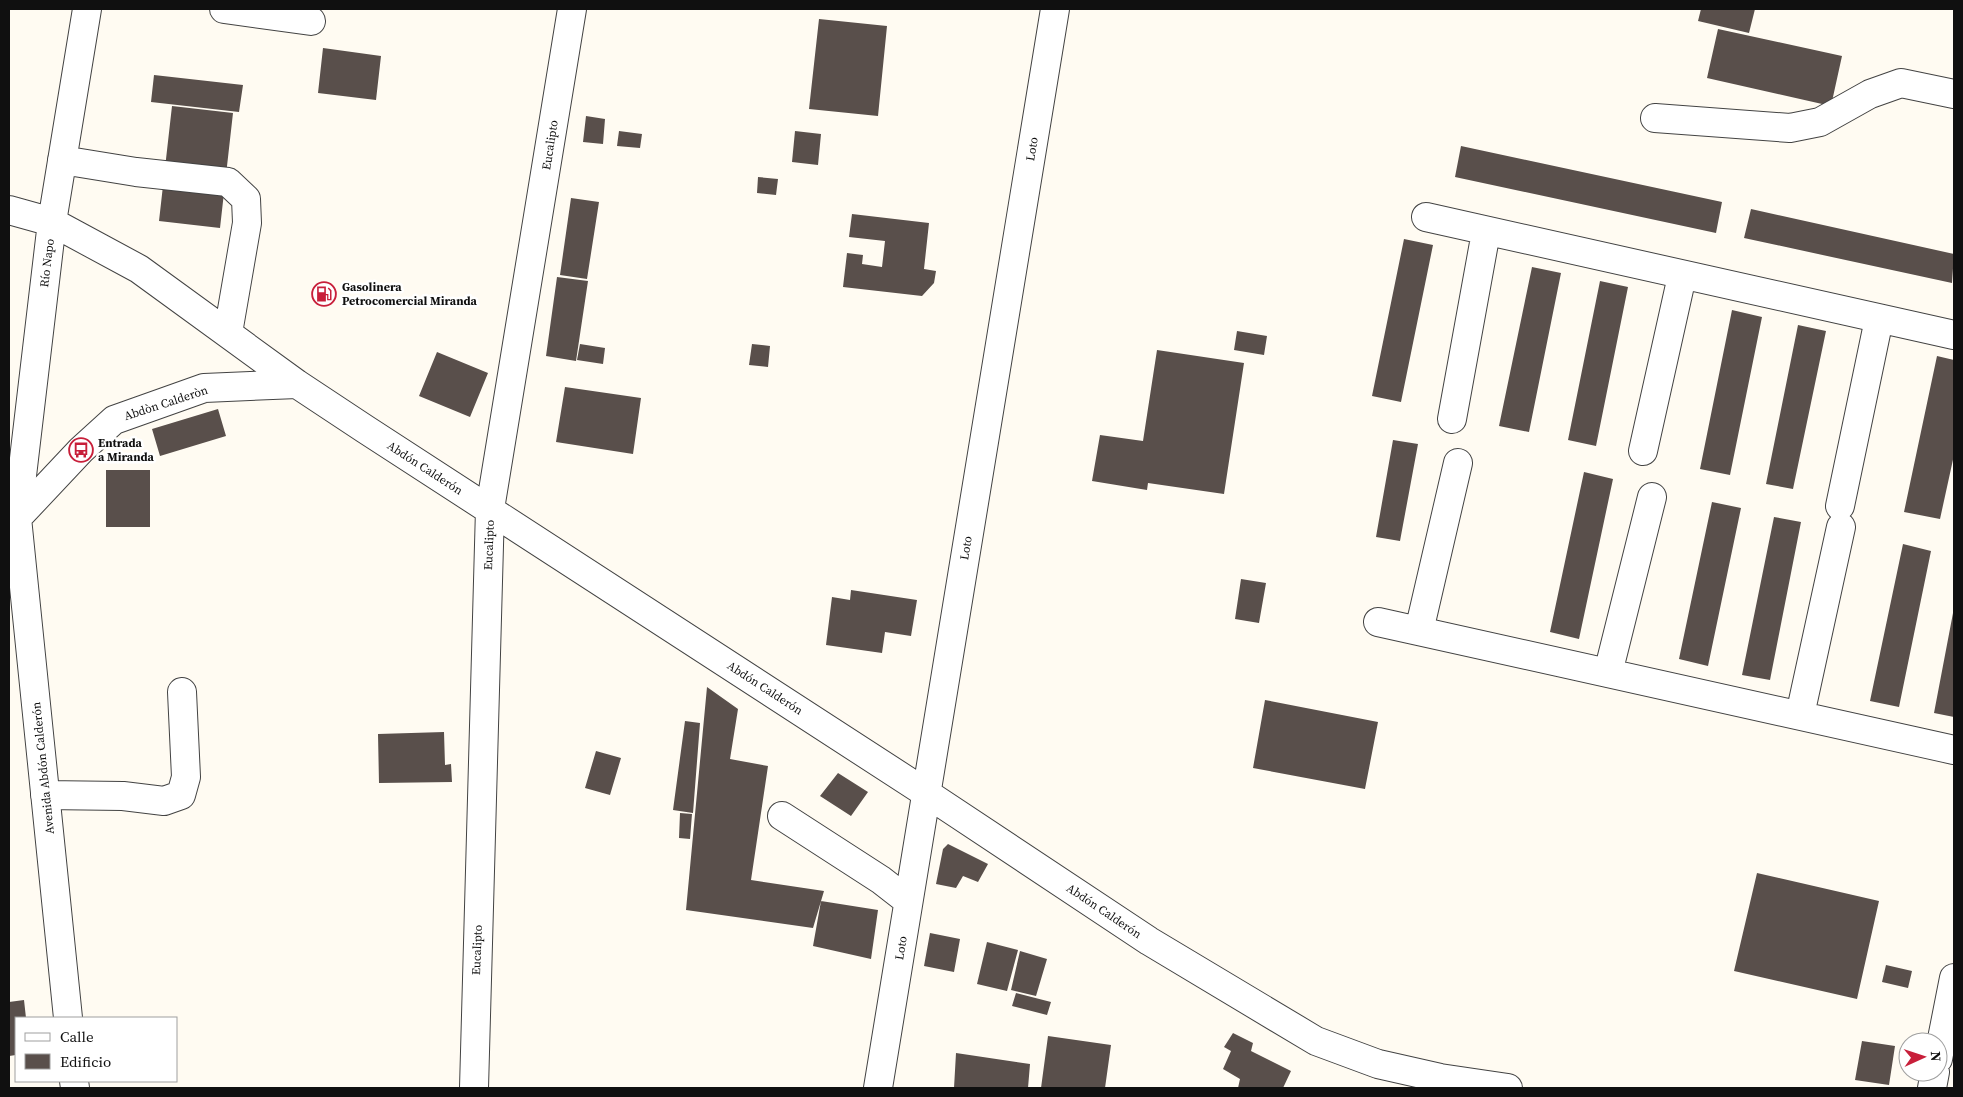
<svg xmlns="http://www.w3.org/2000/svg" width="1963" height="1097" viewBox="0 0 1963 1097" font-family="'Source Serif 4',serif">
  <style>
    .building { fill: #594f4b }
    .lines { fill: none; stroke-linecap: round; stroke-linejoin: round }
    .minor-casing { stroke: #434343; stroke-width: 30 }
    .minor { stroke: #fff; stroke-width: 28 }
    .labels { text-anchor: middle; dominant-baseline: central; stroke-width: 5; stroke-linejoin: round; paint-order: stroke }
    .street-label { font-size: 12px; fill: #101010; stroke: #fff }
    .poi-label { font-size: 12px; font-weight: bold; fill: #101010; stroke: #fff; text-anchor: start }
  </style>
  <rect width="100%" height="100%" fill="#fffbf2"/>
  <path class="building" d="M 1701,9 L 1755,9 L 1749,33 L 1698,21 Z
    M 819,19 L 887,26 L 878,116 L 809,109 Z
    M 1718,29 L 1842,56 L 1831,106 L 1707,78 Z
    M 323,48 L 381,56 L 376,100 L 318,93 Z
    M 154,75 L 243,85 L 239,112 L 151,102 Z
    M 172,106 L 233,113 L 220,228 L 159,221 Z
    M 586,116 L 605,119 L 603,144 L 583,142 Z
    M 619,131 L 642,134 L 640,148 L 617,146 Z
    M 795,131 L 821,134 L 818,165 L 792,162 Z
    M 1461,146 L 1722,202 L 1716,233 L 1455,177 Z
    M 758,177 L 778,179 L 776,195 L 757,193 Z
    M 571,198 L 599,202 L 587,279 L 560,275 Z
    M 1751,209 L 1954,254 L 1952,283 L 1744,238 Z
    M 852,214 L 929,223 L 924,269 L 936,271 L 934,283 L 922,296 L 843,287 L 847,253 L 863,255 L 862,264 L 882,267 L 885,241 L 849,237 Z
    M 1404,239 L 1433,245 L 1401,402 L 1372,396 Z
    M 1532,267 L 1561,273 L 1529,432 L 1499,426 Z
    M 557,277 L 588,281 L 576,361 L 546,356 Z
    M 1600,281 L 1628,287 L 1596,446 L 1568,440 Z
    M 1732,310 L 1762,317 L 1730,475 L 1700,469 Z
    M 1798,325 L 1826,331 L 1793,489 L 1766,484 Z
    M 1237,331 L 1267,336 L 1264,355 L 1234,350 Z
    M 580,344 L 605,348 L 603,364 L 577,360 Z
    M 752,344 L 770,346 L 768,367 L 749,365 Z
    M 1157,350 L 1244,363 L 1224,494 L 1148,483 L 1147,490 L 1092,481 L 1100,435 L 1143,441 Z
    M 437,352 L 488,373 L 470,417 L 419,396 Z
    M 1937,356 L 1954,360 L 1954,455 L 1940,519 L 1904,512 Z
    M 565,387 L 641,398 L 633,454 L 556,442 Z
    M 218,409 L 226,436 L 160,456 L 152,429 Z
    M 1393,440 L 1418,444 L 1400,541 L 1376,537 Z
    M 106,470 L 150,470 L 150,527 L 106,527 Z
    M 1584,472 L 1613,479 L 1579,639 L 1550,632 Z
    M 1712,502 L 1741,508 L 1708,666 L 1679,659 Z
    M 1774,517 L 1801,522 L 1770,680 L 1742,675 Z
    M 1903,544 L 1931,551 L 1899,707 L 1870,701 Z
    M 1241,579 L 1266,583 L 1259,623 L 1235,619 Z
    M 851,590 L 917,600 L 911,636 L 885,632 L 882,653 L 826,645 L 832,597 L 850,600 Z
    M 1953,613 L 1954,613 L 1954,717 L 1934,713 Z
    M 707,687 L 738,709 L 730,759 L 768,766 L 751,880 L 824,891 L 813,928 L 686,910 Z
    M 1265,700 L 1378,722 L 1365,789 L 1253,768 Z
    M 685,721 L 700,723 L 693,813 L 673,810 Z
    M 444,732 L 445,765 L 451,764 L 452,782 L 379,783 L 378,734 Z
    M 596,751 L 621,758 L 610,795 L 585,788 Z
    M 838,773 L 868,792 L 851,816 L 820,796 Z
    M 680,813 L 692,814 L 690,839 L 679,838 Z
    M 948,844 L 988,864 L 978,882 L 963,876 L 956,888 L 936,884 L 943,849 Z
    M 1757,873 L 1879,901 L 1857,999 L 1734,971 Z
    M 821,901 L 878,910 L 871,959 L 813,946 Z
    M 930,933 L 960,939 L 954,972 L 924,966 Z
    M 987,942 L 1018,950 L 1007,991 L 977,984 Z
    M 1020,951 L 1047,959 L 1036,996 L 1011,990 Z
    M 1886,965 L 1912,971 L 1908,988 L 1882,982 Z
    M 1016,993 L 1051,1002 L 1047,1015 L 1012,1006 Z
    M 24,1000 L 26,1018 L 16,1018 L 16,1055 L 9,1056 L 9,1002 Z
    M 1233,1033 L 1253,1043 L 1251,1051 L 1291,1071 L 1283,1088 L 1238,1088 L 1240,1079 L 1223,1069 L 1231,1051 L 1224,1047 Z
    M 1048,1036 L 1111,1045 L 1105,1088 L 1041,1088 Z
    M 1862,1041 L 1895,1046 L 1889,1085 L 1855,1080 Z
    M 956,1053 L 1030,1064 L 1028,1088 L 954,1088 Z"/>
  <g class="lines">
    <g class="minor-casing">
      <path id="minor" d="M 224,9 L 311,21
        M 1655,118 L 1790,128 L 1820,122 L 1870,94 L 1901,83 L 1954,94
        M 62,160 L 136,172 L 228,182 L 246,199 L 247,223 L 228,333
        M 9,210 L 52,222 L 139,269 L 297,384 L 365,429 L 926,793 L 1149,941 L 1316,1041 L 1378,1064 L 1440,1078 L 1508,1088
        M 1426,217 L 1954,335
        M 1452,419 L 1486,232
        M 1643,451 L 1682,276
        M 1840,506 L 1879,319
        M 17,518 L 81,450 L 114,420 L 204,388 L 297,384
        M 1378,622 L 1954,750
        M 1419,631 L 1458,463
        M 1608,673 L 1652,497
        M 1800,715 L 1841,527
        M 45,795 L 123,796 L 164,801 L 181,795 L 186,777 L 182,692
        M 782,816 L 881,880 L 908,901
        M 68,1018 L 17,518 L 52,222 L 87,9
        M 1938,1059 L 1954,978
        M 74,1081 L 75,1088
        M 474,1088 L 490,509 L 572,9
        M 878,1088 L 1055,9
        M 1932,1088 L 1935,1072"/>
    </g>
    <use href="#minor" class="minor"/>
  </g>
  <defs>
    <g id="fuel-ring" transform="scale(1.25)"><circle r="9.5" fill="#fff" stroke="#c81f3a" stroke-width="1.5"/><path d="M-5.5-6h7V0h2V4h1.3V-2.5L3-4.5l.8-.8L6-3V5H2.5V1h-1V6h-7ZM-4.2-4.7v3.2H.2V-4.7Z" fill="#c81f3a"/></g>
    <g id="bus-ring" transform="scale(1.25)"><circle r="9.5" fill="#fff" stroke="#c81f3a" stroke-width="1.5"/><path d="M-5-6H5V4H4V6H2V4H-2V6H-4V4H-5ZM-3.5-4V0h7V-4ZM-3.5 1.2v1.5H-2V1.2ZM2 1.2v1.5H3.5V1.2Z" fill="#c81f3a"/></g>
  </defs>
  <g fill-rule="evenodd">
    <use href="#fuel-ring" x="324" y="294"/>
    <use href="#bus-ring" x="81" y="450"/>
  </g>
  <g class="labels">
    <g class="street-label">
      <text transform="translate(550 145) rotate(-81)">Eucalipto</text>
      <text transform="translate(1032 149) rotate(-81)">Loto</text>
      <text transform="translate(47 263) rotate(-83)">Río Napo</text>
      <text transform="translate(166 403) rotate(-18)">Abdòn Calderòn</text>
      <text transform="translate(425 468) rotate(33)">Abdón Calderón</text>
      <text transform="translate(489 545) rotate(-88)">Eucalipto</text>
      <text transform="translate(966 548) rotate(-81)">Loto</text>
      <text transform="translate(765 688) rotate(33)">Abdón Calderón</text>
      <text transform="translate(43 768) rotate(-96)">Avenida Abdón Calderón</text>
      <text transform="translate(1104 911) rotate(34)">Abdón Calderón</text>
      <text transform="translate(901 948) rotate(-81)">Loto</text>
      <text transform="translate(477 950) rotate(-88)">Eucalipto</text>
    </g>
    <g class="poi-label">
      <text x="342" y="287">Gasolinera<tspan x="342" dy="14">Petrocomercial Miranda</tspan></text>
      <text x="98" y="443">Entrada<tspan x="98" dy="14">a Miranda</tspan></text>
    </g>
  </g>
  <rect width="1963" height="1097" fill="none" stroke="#101010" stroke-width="20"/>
  <rect x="15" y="1017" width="162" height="65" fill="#ffffff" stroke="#9f9f9f"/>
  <rect x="25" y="1033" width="25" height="8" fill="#ffffff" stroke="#9f9f9f"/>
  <text x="60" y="1042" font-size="15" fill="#101010">Calle</text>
  <rect x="25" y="1054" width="25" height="15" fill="#594f4b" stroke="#9f9f9f"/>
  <text x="60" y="1067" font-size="15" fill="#101010">Edificio</text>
  <g transform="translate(1923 1057) rotate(87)"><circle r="24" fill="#ffffff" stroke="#9f9f9f"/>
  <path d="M0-4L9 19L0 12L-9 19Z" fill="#c81f3a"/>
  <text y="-8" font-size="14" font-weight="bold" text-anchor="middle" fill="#101010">N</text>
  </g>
</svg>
